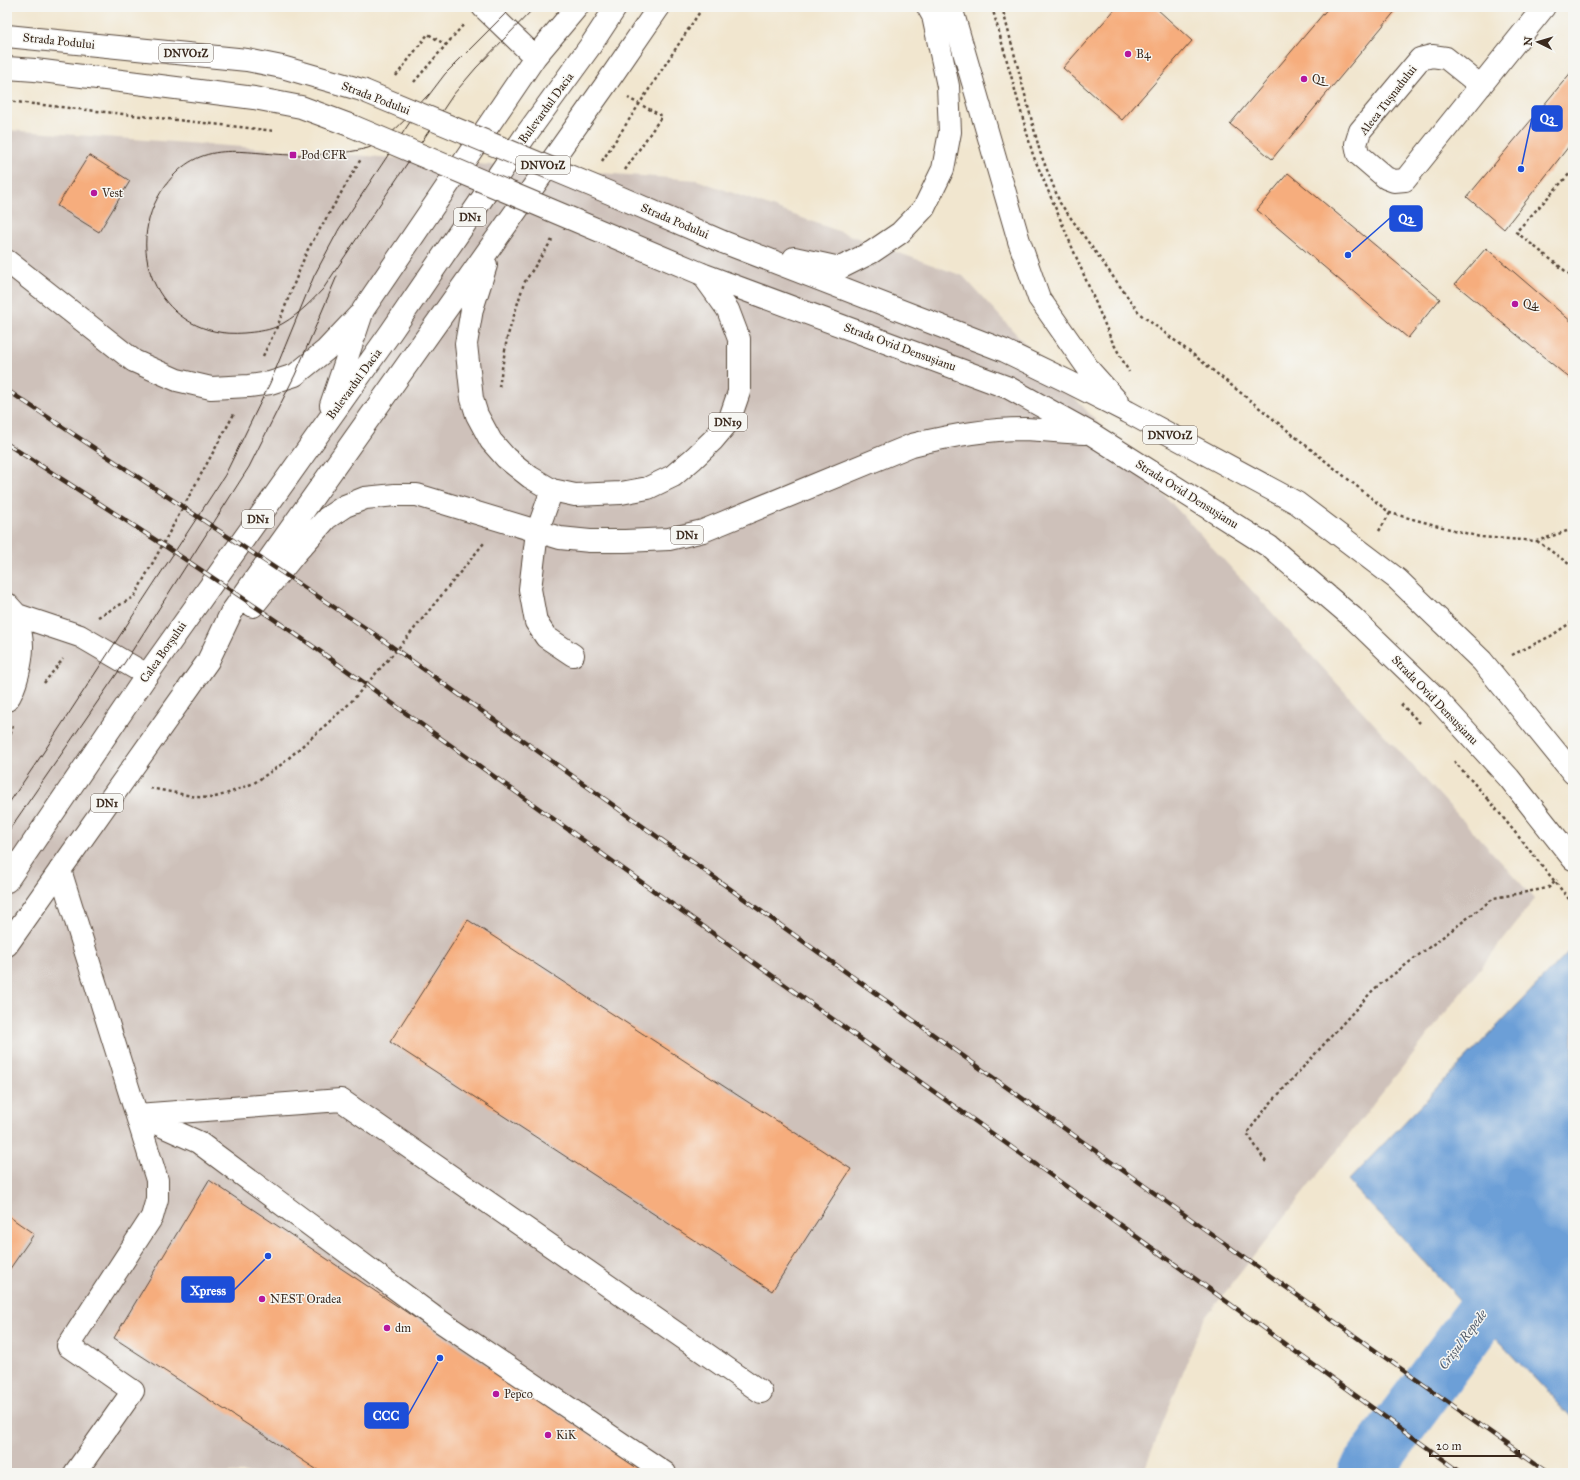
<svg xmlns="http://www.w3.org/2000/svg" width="1580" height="1480" viewBox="0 0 1580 1480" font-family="'IM FELL Great Primer',serif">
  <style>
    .industrial { fill: #cec1ba }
    .water { fill: #6c9fd7; stroke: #54647a }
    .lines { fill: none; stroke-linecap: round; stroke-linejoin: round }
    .river { stroke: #6c9fd7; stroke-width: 54 }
    .building { fill: #f6ad7d }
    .minor-casing { stroke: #564639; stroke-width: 24 }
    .major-casing { stroke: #564639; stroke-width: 24 }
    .path { stroke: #564639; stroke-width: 2.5; stroke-dasharray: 3 3; stroke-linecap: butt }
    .minor { stroke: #fff; stroke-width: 22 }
    .major { stroke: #fff; stroke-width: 22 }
    .tram { stroke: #3b2a1e; stroke-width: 1 }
    .rail-casing { stroke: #3b2a1e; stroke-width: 4.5 }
    .rail { stroke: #f6f6f2; stroke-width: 3; stroke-dasharray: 9; stroke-linecap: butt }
    .major-bridge-casing { stroke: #564639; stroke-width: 24; stroke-linecap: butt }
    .path-bridge { stroke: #564639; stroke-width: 2.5; stroke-dasharray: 3 3; stroke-linecap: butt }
    .major-bridge { stroke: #fff; stroke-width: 22 }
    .poi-dot { fill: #b5179e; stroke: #f6f6f2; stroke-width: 1.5 }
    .labels { text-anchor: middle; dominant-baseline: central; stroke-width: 3; stroke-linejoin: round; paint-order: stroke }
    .shield { fill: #f6f6f2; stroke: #73675e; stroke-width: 1 }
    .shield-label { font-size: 11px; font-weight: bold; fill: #3b2a1e }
    .street-label { font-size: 12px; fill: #3b2a1e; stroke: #f6f6f2 }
    .poi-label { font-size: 12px; fill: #3b2a1e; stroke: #f6f6f2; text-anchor: start }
    .water-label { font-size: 13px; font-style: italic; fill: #4f5968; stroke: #f6f6f2 }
    .leader { fill: none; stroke: #1d4ed8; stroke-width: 1.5 }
    .callout-dot { fill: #1d4ed8; stroke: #f6f6f2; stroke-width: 1.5 }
    .callout { fill: #1d4ed8; stroke: #1d4ed8; stroke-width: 1.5 }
    .callout-label { font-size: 13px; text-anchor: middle; font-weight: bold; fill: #fff }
  </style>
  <rect width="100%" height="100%" fill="#f6f6f2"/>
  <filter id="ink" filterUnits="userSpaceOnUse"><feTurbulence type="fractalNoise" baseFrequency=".025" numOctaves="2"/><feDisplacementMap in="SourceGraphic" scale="8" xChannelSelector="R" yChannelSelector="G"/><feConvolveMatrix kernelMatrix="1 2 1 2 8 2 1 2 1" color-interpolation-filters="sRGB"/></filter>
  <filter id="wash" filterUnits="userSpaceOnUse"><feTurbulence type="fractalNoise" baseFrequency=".012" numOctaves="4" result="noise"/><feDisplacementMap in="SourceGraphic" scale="16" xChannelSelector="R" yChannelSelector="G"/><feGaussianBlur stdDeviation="0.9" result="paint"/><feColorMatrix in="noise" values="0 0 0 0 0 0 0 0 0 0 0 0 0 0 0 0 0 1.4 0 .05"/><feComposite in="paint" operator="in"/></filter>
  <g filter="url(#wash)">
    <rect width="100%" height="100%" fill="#f1e6cf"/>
    <path class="industrial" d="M 7,130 L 697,180 L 963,276 L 1535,899 L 1204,1319 L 1143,1473 L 7,1473 Z"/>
    <path class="water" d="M 1573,947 L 1573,1419 L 1348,1181 Z"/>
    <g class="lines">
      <path class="river" d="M 1364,1473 L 1482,1314 L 1573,1216"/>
    </g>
    <g id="blocks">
      <path class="building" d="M 1117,7 L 1157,7 L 1156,8 L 1192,41 L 1122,120 L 1063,68 Z
        M 1329,7 L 1395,7 L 1397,9 L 1272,159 L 1230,124 Z
        M 1573,70 L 1573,141 L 1504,229 L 1467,197 Z
        M 89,155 L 130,181 L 99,232 L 57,206 Z
        M 1288,173 L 1440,299 L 1408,338 L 1257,210 Z
        M 1486,248 L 1573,323 L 1573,381 L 1455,284 Z
        M 468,920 L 851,1169 L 772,1291 L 390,1042 Z
        M 209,1180 L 647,1473 L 322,1473 L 114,1338 Z
        M 7,1215 L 34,1234 L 7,1273 Z"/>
    </g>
  </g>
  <g filter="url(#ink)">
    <use href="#blocks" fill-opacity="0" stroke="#564639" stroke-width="1"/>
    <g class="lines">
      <g class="minor-casing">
        <path id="minor" d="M 1481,86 L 1446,58 L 1432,56 L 1420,59 L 1360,131 L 1356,144 L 1358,154 L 1386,178 L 1394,181 L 1405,180 L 1544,7
          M 552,490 L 537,532 L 530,589 L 536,622 L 546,637 L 573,655
          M 7,604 L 17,615 L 80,636 L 147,675
          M 7,700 C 16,688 22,661 22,646 C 22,636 19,625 17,615
          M 60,870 L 157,1180 L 157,1199 L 152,1217 L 68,1346 L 133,1391 L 75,1473
          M 137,1115 L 341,1100 L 761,1392
          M 140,1116 L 198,1142 L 434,1317 L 665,1473"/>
      </g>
      <g class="major-casing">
        <path id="major" d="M 483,7 L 535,57
          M 951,7 L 1019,241 L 1039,298 L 1090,371 L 1117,401
          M 7,36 L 247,60 L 282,67 L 362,90
          M 7,68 L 35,70 L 254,98 L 301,107 L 352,126
          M 723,242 L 1005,351 L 1069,382 L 1128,412 L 1297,503 L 1397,579 L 1482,661 L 1573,773
          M 794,258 L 840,268 L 872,252 L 900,233 L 924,208 L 943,169 L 950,132 L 948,86 L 933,16 L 928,7
          M 7,261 L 134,361 L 177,380 L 211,388 L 249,386 L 270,383 L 295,375 L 326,350 L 358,316
          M 486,265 L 472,309 L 466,344 L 472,399 L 477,415 L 491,441 L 506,458 L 530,477 L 552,490 L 575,495 L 621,493 L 648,488 L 673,476 L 693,459 L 713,440 L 729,421 L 739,392 L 739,339 L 728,310 L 702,274
          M 702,274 L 1009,388 L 1090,433 L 1270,547 L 1352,617 L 1435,697 L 1509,778 L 1573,859
          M 331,405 L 363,310 L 535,57 L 577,7
          M 253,606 L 294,555 L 327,518 L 345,506 L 365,498 L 395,495 L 417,495 L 560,538 L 590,541 L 625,541 L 669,539 L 703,531 L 912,445 C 948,436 985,429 1024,429 C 1044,430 1065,432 1085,433
          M 7,881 L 147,675 L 391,332 L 525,136 L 591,45 L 616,7
          M 7,945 L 208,661 L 231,613 L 604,87 L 659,7"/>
      </g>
      <path class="path" d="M 992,7 L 1033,155 L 1111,339 L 1129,372
        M 1002,7 L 1040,152 L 1060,203 L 1140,314 L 1195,356 L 1390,513 L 1480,537 L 1537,541 L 1573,529
        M 396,76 L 428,34 L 446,45
        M 414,82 L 464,24
        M 7,101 L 275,131
        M 602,161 L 703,7
        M 625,170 L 662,116 L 628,98
        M 1573,170 L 1516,232 L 1573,277
        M 263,356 L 277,327 L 307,251 L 361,159
        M 499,387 L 507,338 L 524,283 L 552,240
        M 1379,531 L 1390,513
        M 1537,541 L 1573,567
        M 98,617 L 134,597 L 234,414
        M 1512,655 L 1551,636 L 1573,621
        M 44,683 L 63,659
        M 1401,704 L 1420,723
        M 7,746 L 13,726
        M 1454,761 L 1488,799
        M 150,788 L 197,797 L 211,798 L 226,794 L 254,783 L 282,764 L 349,704 L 401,645 L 484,543
        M 1266,1162 L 1247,1133 L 1267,1107 L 1374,989 L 1494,898 L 1548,888 L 1557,880"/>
      <use href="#minor" class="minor"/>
      <use href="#major" class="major"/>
      <path class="tram" d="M 429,94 C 413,110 390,140 368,148 C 347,154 314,155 293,155 C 243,154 200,137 165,186 C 118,251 162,340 244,333 C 255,332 266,331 276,327 C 295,318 309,304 323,289 L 453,95 L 476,68 L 535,7
        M 426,99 L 445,74 L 512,7
        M 7,806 L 43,753 L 225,475 L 270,383 L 314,276 L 339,229 L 416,113
        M 7,833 L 125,662 L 249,467 L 295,375 L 337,276"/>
      <g class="rail-casing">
        <path id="rail" d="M 7,390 L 373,633 L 1238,1253 L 1548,1473
          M 7,444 C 140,529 273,615 400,709 L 1215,1293 L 1462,1473"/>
      </g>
      <use href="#rail" class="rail"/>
      <g class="major-bridge-casing">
        <path id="major-bridge" d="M 362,90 L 610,193 L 723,242
          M 352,126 L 702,274"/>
      </g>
      <path class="path-bridge" d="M 1488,799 L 1573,904"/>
      <use href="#major-bridge" class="major-bridge"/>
    </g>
  </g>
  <g class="poi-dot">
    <circle cx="1128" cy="54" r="4"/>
    <circle cx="1304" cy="79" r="4"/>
    <rect x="289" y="151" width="8" height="8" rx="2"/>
    <circle cx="94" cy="193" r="4"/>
    <circle cx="1515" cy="304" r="4"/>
    <circle cx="262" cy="1299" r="4"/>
    <circle cx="387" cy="1328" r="4"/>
    <circle cx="496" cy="1394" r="4"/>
    <circle cx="548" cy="1435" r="4"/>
  </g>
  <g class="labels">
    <g class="shield">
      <rect x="159" y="44" width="54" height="18" rx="3"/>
      <rect x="516" y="156" width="54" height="18" rx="3"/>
      <rect x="454" y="208" width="32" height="18" rx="3"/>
      <rect x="709" y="413" width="38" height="18" rx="3"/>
      <rect x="1143" y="426" width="54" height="18" rx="3"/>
      <rect x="242" y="510" width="32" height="18" rx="3"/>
      <rect x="671" y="526" width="32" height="18" rx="3"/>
      <rect x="91" y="794" width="32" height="18" rx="3"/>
    </g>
    <g class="shield-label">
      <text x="186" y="53">DNVO1Z</text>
      <text x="543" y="165">DNVO1Z</text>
      <text x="470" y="217">DN1</text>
      <text x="728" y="422">DN19</text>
      <text x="1170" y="435">DNVO1Z</text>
      <text x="258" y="519">DN1</text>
      <text x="687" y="535">DN1</text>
      <text x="107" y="803">DN1</text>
    </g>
    <g class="street-label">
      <text transform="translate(59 41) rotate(6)">Strada Podului</text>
      <text transform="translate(376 98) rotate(21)">Strada Podului</text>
      <text transform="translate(1388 100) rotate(-52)">Aleea Tușnadului</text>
      <text transform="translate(546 108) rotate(-54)">Bulevardul Dacia</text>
      <text transform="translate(675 221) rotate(23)">Strada Podului</text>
      <text transform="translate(900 347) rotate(20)">Strada Ovid Densușianu</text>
      <text transform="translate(354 384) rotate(-54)">Bulevardul Dacia</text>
      <text transform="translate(1187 494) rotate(32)">Strada Ovid Densușianu</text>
      <text transform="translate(163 652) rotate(-55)">Calea Borșului</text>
      <text transform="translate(1435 700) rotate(46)">Strada Ovid Densușianu</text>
    </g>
    <g class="poi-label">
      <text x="1136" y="54">B4</text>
      <text x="1312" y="79">Q1</text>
      <text x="301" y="155">Pod CFR</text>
      <text x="102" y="193">Vest</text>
      <text x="1523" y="304">Q4</text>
      <text x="270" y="1299">NEST Oradea</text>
      <text x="395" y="1328">dm</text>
      <text x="504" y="1394">Pepco</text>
      <text x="556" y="1435">KiK</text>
    </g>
    <g class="water-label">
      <text transform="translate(1463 1340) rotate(-53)">Crișul Repede</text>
    </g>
  </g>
  <path class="leader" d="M1521 169L1532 118M1348 255L1390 218M268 1256L234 1290M440 1358L408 1415"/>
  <g class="callout-dot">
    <circle cx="1521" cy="169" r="4"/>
    <circle cx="1348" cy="255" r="4"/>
    <circle cx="268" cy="1256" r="4"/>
    <circle cx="440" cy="1358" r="4"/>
  </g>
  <g class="callout">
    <rect x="1532" y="106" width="30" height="25" rx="4"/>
    <rect x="1390" y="206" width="32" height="25" rx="4"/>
    <rect x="182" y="1277" width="52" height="25" rx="4"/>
    <rect x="365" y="1403" width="43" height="25" rx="4"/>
  </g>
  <g class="callout-label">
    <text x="1547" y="123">Q3</text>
    <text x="1406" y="223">Q2</text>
    <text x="208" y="1295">Xpress</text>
    <text x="386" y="1420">CCC</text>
  </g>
  <rect width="1580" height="1480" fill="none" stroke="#f6f6f2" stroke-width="24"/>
  <g transform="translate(1538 42) rotate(275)" stroke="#f6f6f2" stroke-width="3" paint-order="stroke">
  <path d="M0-3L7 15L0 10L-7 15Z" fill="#3b2a1e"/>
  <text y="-6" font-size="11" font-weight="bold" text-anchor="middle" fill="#3b2a1e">N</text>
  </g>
  <path d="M1430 1450v6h89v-6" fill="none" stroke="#3b2a1e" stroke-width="2"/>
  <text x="1436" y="1450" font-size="12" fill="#3b2a1e" stroke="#f6f6f2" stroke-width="3" paint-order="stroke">20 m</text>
</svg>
